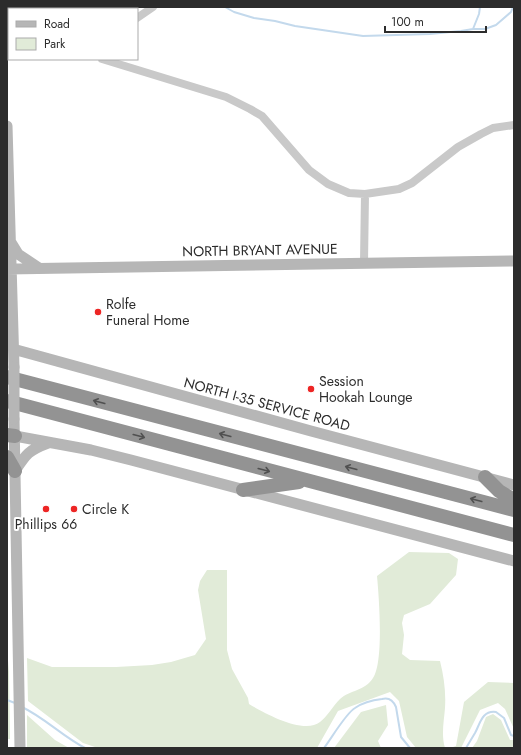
<svg xmlns="http://www.w3.org/2000/svg" width="521" height="755" viewBox="0 0 521 755" font-family="Jost,sans-serif">
  <style>
    .green { fill: #e1ebd8 }
    .lines { fill: none; stroke-linecap: round; stroke-linejoin: round }
    .stream { stroke: #c3d9ec; stroke-width: 2 }
    .street { stroke: #c9c9c9; stroke-width: 8 }
    .secondary { stroke: #b6b6b6; stroke-width: 11 }
    .highway { stroke: #939393; stroke-width: 14 }
    .secondary-bridge { stroke: #b6b6b6; stroke-width: 11 }
    .oneway { stroke: #505050 }
    .poi-dot { fill: #ed2524; stroke: #fff; stroke-width: 1.5 }
    .labels { text-anchor: middle; dominant-baseline: central; stroke-width: 4; stroke-linejoin: round; paint-order: stroke }
    .street-label { font-size: 14px; fill: #2c2c2c; stroke: #fff }
    .poi-label { font-size: 14px; fill: #2c2c2c; stroke: #fff; text-anchor: start }
  </style>
  <rect width="100%" height="100%" fill="#fff"/>
  <path class="green" d="M 409,552 L 449,553 L 458,559 L 456,575 L 430,604 L 404,615 L 402,623 L 404,635 L 402,654 L 410,660 L 440,661 C 444,677 446,692 445,708 C 444,721 441,735 445,748 L 416,748 L 407,737 L 399,701 L 390,692 L 338,711 L 317,748 L 98,748 L 83,743 L 28,701 L 27,658 L 52,667 L 116,667 L 152,665 L 171,662 L 195,655 L 206,639 L 198,590 L 200,581 L 207,570 L 227,570 L 227,650 L 232,669 L 248,698 L 249,704 C 264,713 304,735 320,722 C 327,717 333,706 340,699 C 350,690 365,691 373,678 C 384,662 379,597 377,576 Z
    M 7,648 L 9,672 L 10,739 L 7,739 Z
    M 488,682 L 514,683 L 514,729 L 505,709 L 498,703 L 480,710 L 461,748 L 450,748 L 456,746 L 464,702 Z
    M 386,705 L 388,725 L 378,741 L 381,748 L 334,748 L 361,712 Z
    M 493,714 L 501,720 L 510,740 L 514,740 L 514,748 L 472,748 L 477,741 L 486,717 Z
    M 27,715 L 55,740 L 69,748 L 27,748 Z"/>
  <g class="lines">
    <path class="stream" d="M 225,7 L 234,12 L 254,18 L 275,21 L 295,26 L 363,36 L 430,34 L 461,31 L 473,29 L 485,29 L 496,25 L 511,12 L 513,7
      M 473,29 L 479,14 L 480,7
      M 7,700 L 15,703
      M 22,707 C 45,718 62,736 85,748
      M 324,748 C 331,739 346,713 355,708 C 362,703 373,700 382,699 C 389,697 393,700 396,707 L 401,737 L 410,748
      M 466,748 C 469,743 472,738 475,733 C 480,724 482,710 496,712 L 504,718 L 511,735 L 514,736"/>
    <path class="street" d="M 137,18 L 153,7
      M 7,50 L 9,49
      M 102,59 L 226,97 L 250,109 L 262,116 L 309,170 L 328,184 L 349,193 L 365,194 L 399,189 L 412,183 L 458,147 L 481,134 L 493,128 L 514,125
      M 364,263 L 365,194"/>
    <path class="secondary" d="M 7,126 L 14,367
      M 10,241 L 18,254 L 39,268
      M 7,269 L 514,261
      M 13,349 L 311,431 L 514,485
      M 14,419 L 20,748
      M 15,436 L 91,450 L 131,460 L 514,561
      M 15,471 C 26,454 29,450 48,443"/>
    <path class="highway" d="M 7,377 L 514,510
      M 7,401 L 514,535
      M 7,435 L 15,436
      M 7,457 L 15,471
      M 485,477 L 499,491 L 514,500
      M 243,490 L 299,482"/>
    <path class="secondary-bridge" d="M 14,367 L 14,419"/>
  </g>
  <defs><path id="oneway-shaft" d="M-6 0H5M1.5-3L5.5 0L1.5 3" fill="none" stroke-width="1.6" stroke-linecap="round" stroke-linejoin="round"/></defs>
  <g class="oneway">
    <use href="#oneway-shaft" transform="translate(99 402) rotate(-165)"/>
    <use href="#oneway-shaft" transform="translate(225 435) rotate(-165)"/>
    <use href="#oneway-shaft" transform="translate(139 436) rotate(15)"/>
    <use href="#oneway-shaft" transform="translate(351 468) rotate(-165)"/>
    <use href="#oneway-shaft" transform="translate(264 470) rotate(15)"/>
    <use href="#oneway-shaft" transform="translate(476 500) rotate(-165)"/>
  </g>
  <g class="poi-dot">
    <circle cx="98" cy="312" r="4"/>
    <circle cx="311" cy="389" r="4"/>
    <circle cx="46" cy="509" r="4"/>
    <circle cx="74" cy="509" r="4"/>
  </g>
  <g class="labels">
    <g class="street-label">
      <text transform="translate(260 250) rotate(-1)">NORTH BRYANT AVENUE</text>
      <text transform="translate(267 404) rotate(15)">NORTH I-35 SERVICE ROAD</text>
    </g>
    <g class="poi-label">
      <text x="106" y="304">Rolfe<tspan x="106" dy="16">Funeral Home</tspan></text>
      <text x="319" y="381">Session<tspan x="319" dy="16">Hookah Lounge</tspan></text>
      <text x="82" y="509">Circle K</text>
      <text x="46" y="524" text-anchor="middle">Phillips 66</text>
    </g>
  </g>
  <rect width="521" height="755" fill="none" stroke="#2c2c2c" stroke-width="16"/>
  <rect x="8" y="8" width="130" height="52" fill="#ffffff" stroke="#ababab"/>
  <rect x="16" y="21" width="20" height="6" fill="#b6b6b6" stroke="#ababab"/>
  <text x="44" y="28" font-size="12" fill="#2c2c2c">Road</text>
  <rect x="16" y="38" width="20" height="12" fill="#e1ebd8" stroke="#ababab"/>
  <text x="44" y="48" font-size="12" fill="#2c2c2c">Park</text>
  <path d="M385 26v6h101v-6" fill="none" stroke="#2c2c2c" stroke-width="2"/>
  <text x="391" y="26" font-size="12" fill="#2c2c2c" stroke="#ffffff" stroke-width="3" paint-order="stroke">100 m</text>
</svg>
